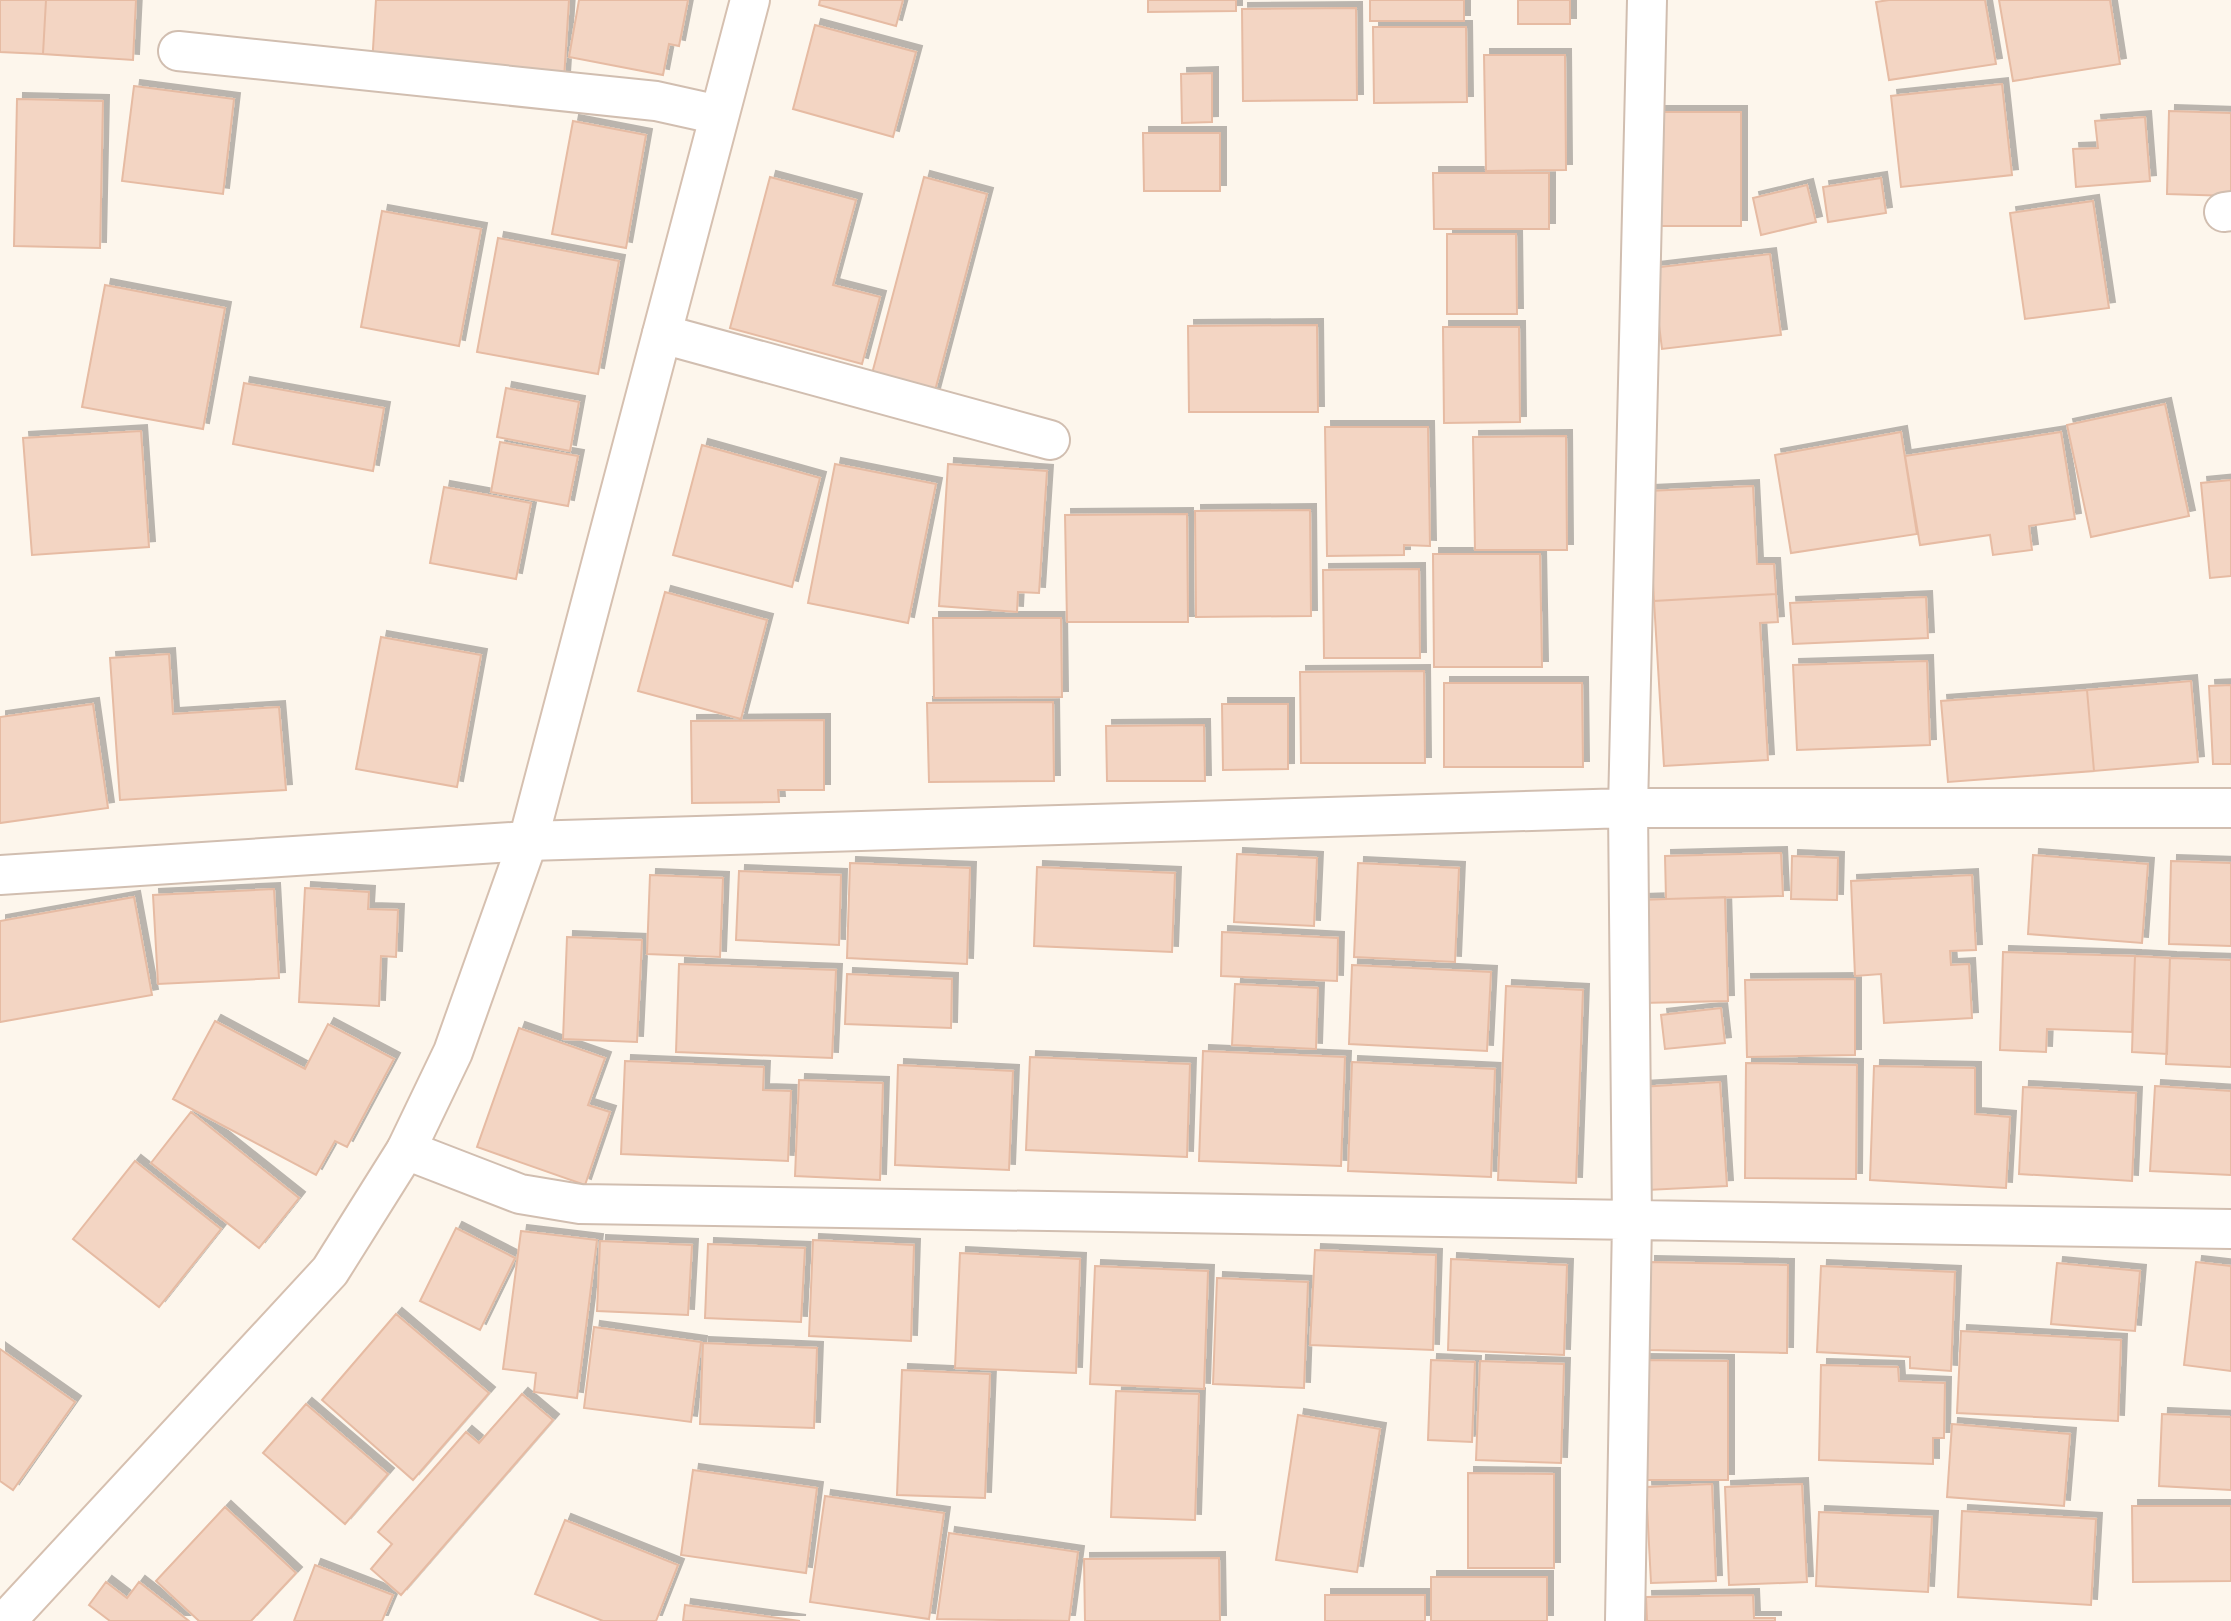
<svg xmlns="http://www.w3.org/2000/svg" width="2231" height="1621" viewBox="0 0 2231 1621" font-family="'Nunito Sans',sans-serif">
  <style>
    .building { fill: #f3d5c3; stroke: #e6bba3; stroke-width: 2; filter: url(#shadow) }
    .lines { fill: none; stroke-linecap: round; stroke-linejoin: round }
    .street-casing { stroke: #d1beb0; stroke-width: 42 }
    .secondary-casing { stroke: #d6c0b0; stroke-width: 42 }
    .street { stroke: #fff; stroke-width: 38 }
    .secondary { stroke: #fff; stroke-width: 38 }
  </style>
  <defs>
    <filter id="shadow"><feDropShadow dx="6" dy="-6" stdDeviation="0" flood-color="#0004"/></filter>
  </defs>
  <rect width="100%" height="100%" fill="#fdf6ec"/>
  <path class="building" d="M 0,0 L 46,0 L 43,54 L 0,52 Z
    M 46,0 L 136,0 L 133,60 L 43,54 Z
    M 376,0 L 569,0 L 564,79 L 372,65 Z
    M 579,0 L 688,0 L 679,46 L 669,44 L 663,75 L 569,57 Z
    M 820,0 L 903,0 L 896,26 L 819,5 Z
    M 1148,0 L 1236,0 L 1236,11 L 1148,12 Z
    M 1370,0 L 1464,0 L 1464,21 L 1370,21 Z
    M 1518,0 L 1570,0 L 1570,24 L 1518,24 Z
    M 1889,0 L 1985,0 L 1996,64 L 1889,80 L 1876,2 Z
    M 1999,0 L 2110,0 L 2120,64 L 2013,81 Z
    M 1356,8 L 1357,100 L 1243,101 L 1242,9 Z
    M 815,25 L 916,52 L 893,137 L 793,109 Z
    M 1373,27 L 1466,27 L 1467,102 L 1374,103 Z
    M 1484,55 L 1565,55 L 1566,170 L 1486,171 Z
    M 1212,73 L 1212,122 L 1182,123 L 1181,74 Z
    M 2002,84 L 2012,175 L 1901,187 L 1891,96 Z
    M 134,86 L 234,99 L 223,194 L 122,181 Z
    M 17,99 L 103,101 L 100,248 L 14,246 Z
    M 2169,111 L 2231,113 L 2231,196 L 2167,194 Z
    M 1650,112 L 1741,112 L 1741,226 L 1651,226 Z
    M 2145,117 L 2150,181 L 2076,187 L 2073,149 L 2098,148 L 2095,121 Z
    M 573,121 L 646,135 L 626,248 L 552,234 Z
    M 1143,133 L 1220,133 L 1220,191 L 1144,191 Z
    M 1433,173 L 1549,173 L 1549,229 L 1434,229 Z
    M 770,177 L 856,200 L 833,285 L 880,297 L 862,364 L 730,328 Z
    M 924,177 L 987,194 L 932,402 L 869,385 Z
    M 1881,178 L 1886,213 L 1828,222 L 1823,187 Z
    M 1807,185 L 1816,222 L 1761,235 L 1753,198 Z
    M 2093,201 L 2109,308 L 2025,319 L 2010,213 Z
    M 382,211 L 481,229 L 459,346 L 361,327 Z
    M 1447,234 L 1516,234 L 1517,314 L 1447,314 Z
    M 498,238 L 619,261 L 598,374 L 477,352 Z
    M 1770,254 L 1781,335 L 1662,349 L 1652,268 Z
    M 105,285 L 225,308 L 203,429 L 82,407 Z
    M 1317,325 L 1318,412 L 1189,412 L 1188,326 Z
    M 1443,327 L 1519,327 L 1520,422 L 1444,423 Z
    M 244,383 L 384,408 L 373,471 L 233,444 Z
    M 506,388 L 579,402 L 570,451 L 497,437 Z
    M 2165,404 L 2189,516 L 2091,537 L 2067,425 Z
    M 1325,427 L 1428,427 L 1430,546 L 1404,545 L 1404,555 L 1327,556 Z
    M 141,431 L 149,547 L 32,555 L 23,438 Z
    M 1901,432 L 1917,534 L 1791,553 L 1775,455 Z
    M 2061,432 L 2075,519 L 2029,526 L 2032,550 L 1993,555 L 1990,535 L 1920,545 L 1905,456 Z
    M 1566,436 L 1567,550 L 1475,550 L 1473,437 Z
    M 500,442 L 578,456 L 568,506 L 491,492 Z
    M 702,445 L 820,478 L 792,587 L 673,555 Z
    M 835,464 L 936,484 L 908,623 L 808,603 Z
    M 948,464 L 1047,471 L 1039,593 L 1018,592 L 1017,612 L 939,606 Z
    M 2231,480 L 2231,576 L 2210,578 L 2201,483 Z
    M 1753,486 L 1757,564 L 1774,564 L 1776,594 L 1654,601 L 1648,491 Z
    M 444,487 L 531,503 L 516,579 L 430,563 Z
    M 1310,510 L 1311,616 L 1196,617 L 1195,511 Z
    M 1187,514 L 1188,622 L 1067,622 L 1065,515 Z
    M 1433,554 L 1540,554 L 1542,667 L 1434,667 Z
    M 1419,569 L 1420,658 L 1324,658 L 1323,570 Z
    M 665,592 L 767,620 L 741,719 L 638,691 Z
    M 1776,594 L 1778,622 L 1760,623 L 1768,760 L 1664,766 L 1654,601 Z
    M 1926,597 L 1928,638 L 1793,644 L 1790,603 Z
    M 933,618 L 1061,618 L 1062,697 L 934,698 Z
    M 381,637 L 481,655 L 457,787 L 356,769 Z
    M 169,654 L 173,714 L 279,707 L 286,790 L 120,800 L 110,658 Z
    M 1927,661 L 1930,745 L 1797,750 L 1793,665 Z
    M 1424,671 L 1425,763 L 1301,763 L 1300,672 Z
    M 2191,681 L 2198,762 L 2094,771 L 2087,690 Z
    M 1444,683 L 1582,683 L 1583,767 L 1444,767 Z
    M 2231,685 L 2231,764 L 2213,764 L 2209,686 Z
    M 2087,690 L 2094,771 L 1948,782 L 1941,701 Z
    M 1053,702 L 1054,781 L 929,782 L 927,703 Z
    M 93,704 L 108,808 L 0,823 L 0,717 Z
    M 1222,704 L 1288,704 L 1288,769 L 1223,770 Z
    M 824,720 L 824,790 L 778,790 L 779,802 L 692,803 L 691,721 Z
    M 1204,725 L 1205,781 L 1107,781 L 1106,726 Z
    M 1781,853 L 1783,896 L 1666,899 L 1665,856 Z
    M 1237,854 L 1317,858 L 1314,926 L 1234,922 Z
    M 2033,855 L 2148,864 L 2142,943 L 2028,934 Z
    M 1792,856 L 1838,858 L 1837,900 L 1791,899 Z
    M 2171,861 L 2231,863 L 2231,946 L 2169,944 Z
    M 850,863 L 970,868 L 967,964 L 847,958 Z
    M 1358,863 L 1459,868 L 1455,962 L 1354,957 Z
    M 1037,867 L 1175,873 L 1172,952 L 1034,946 Z
    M 739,871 L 841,875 L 839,945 L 736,940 Z
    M 650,875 L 723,878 L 720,957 L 647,954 Z
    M 1972,875 L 1976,950 L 1950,951 L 1951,965 L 1969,964 L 1972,1018 L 1884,1023 L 1881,974 L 1855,976 L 1851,881 Z
    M 305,888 L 369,892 L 368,909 L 398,910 L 396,957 L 381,956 L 379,1006 L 299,1002 Z
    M 274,889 L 279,978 L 158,984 L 153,895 Z
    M 134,897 L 152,995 L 0,1022 L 0,921 Z
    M 1725,897 L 1728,1001 L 1642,1003 L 1639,900 Z
    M 1222,932 L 1338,938 L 1337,981 L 1221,976 Z
    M 567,937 L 642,940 L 637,1042 L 563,1039 Z
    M 2003,952 L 2135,956 L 2132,1032 L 2047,1029 L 2046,1052 L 2000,1050 Z
    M 2135,956 L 2170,958 L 2167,1054 L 2132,1052 Z
    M 2170,958 L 2231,960 L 2231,1067 L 2166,1064 Z
    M 679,964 L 836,970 L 832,1058 L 676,1052 Z
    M 1352,965 L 1491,972 L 1487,1051 L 1349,1044 Z
    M 847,974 L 952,979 L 951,1028 L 845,1024 Z
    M 1855,979 L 1855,1055 L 1747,1057 L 1745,980 Z
    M 1235,984 L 1318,988 L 1316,1049 L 1232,1045 Z
    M 1506,986 L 1583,990 L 1576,1183 L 1498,1180 Z
    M 1721,1008 L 1725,1043 L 1665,1049 L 1661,1015 Z
    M 215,1021 L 305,1069 L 328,1024 L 394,1059 L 347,1147 L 335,1141 L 316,1175 L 173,1099 Z
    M 519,1028 L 605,1058 L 588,1105 L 610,1112 L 585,1185 L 477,1147 Z
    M 1203,1051 L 1345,1057 L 1341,1166 L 1199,1161 Z
    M 1030,1057 L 1190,1064 L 1187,1157 L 1026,1150 Z
    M 625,1061 L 764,1067 L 763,1090 L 791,1091 L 788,1161 L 621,1154 Z
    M 1352,1062 L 1495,1069 L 1491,1177 L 1348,1171 Z
    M 1746,1063 L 1857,1065 L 1856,1179 L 1745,1178 Z
    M 898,1065 L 1013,1071 L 1009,1170 L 895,1165 Z
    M 1874,1066 L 1975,1068 L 1975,1114 L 2010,1117 L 2006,1188 L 1870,1180 Z
    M 799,1080 L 883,1083 L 880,1180 L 795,1176 Z
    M 1720,1082 L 1727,1186 L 1647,1190 L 1640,1087 Z
    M 2155,1086 L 2231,1091 L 2231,1175 L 2150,1171 Z
    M 2023,1087 L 2136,1093 L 2132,1181 L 2019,1174 Z
    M 191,1112 L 299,1198 L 259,1248 L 151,1163 Z
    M 135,1161 L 221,1229 L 159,1307 L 73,1239 Z
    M 456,1228 L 515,1258 L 480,1330 L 420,1301 Z
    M 521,1231 L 597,1240 L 577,1398 L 534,1392 L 536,1373 L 503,1369 Z
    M 813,1240 L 914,1245 L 911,1341 L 809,1336 Z
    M 600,1241 L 692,1245 L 688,1315 L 597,1311 Z
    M 708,1244 L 805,1248 L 801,1322 L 705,1318 Z
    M 1315,1250 L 1436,1255 L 1433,1350 L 1310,1345 Z
    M 960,1253 L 1080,1259 L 1076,1373 L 955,1368 Z
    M 1451,1259 L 1567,1265 L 1564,1355 L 1448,1350 Z
    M 1649,1262 L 1788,1265 L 1787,1353 L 1648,1350 Z
    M 2196,1262 L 2231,1266 L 2231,1371 L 2184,1365 Z
    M 2057,1263 L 2140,1271 L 2135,1331 L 2051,1324 Z
    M 1095,1266 L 1208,1271 L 1204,1389 L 1090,1384 Z
    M 1821,1266 L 1955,1272 L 1951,1371 L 1910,1368 L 1910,1357 L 1817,1352 Z
    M 1217,1278 L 1308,1282 L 1304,1388 L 1213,1384 Z
    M 396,1314 L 489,1393 L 413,1480 L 322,1400 Z
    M 594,1327 L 701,1342 L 691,1422 L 584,1408 Z
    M 1961,1331 L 2121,1340 L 2118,1421 L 1957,1413 Z
    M 703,1343 L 817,1348 L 814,1428 L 700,1424 Z
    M 0,1349 L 75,1402 L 13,1490 L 0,1481 Z
    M 1431,1360 L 1475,1362 L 1472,1442 L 1428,1440 Z
    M 1642,1360 L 1728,1361 L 1728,1480 L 1642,1480 Z
    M 1480,1361 L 1564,1364 L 1561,1463 L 1476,1460 Z
    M 1821,1365 L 1898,1367 L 1899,1381 L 1945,1383 L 1944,1438 L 1933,1438 L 1933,1464 L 1819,1460 Z
    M 902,1370 L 990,1374 L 985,1498 L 897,1495 Z
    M 1116,1391 L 1199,1394 L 1195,1520 L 1111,1517 Z
    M 522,1394 L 553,1420 L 401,1595 L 371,1569 L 392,1544 L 378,1532 L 466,1432 L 479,1443 Z
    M 306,1404 L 388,1474 L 345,1524 L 263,1453 Z
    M 2162,1414 L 2231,1417 L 2231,1490 L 2159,1486 Z
    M 1298,1415 L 1380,1429 L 1357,1572 L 1276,1560 Z
    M 1952,1424 L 2070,1434 L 2064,1506 L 1947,1497 Z
    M 693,1470 L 817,1488 L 806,1573 L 681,1555 Z
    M 1468,1473 L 1554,1474 L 1554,1568 L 1468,1568 Z
    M 1712,1484 L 1716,1581 L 1651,1583 L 1646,1487 Z
    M 1802,1484 L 1807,1582 L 1729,1585 L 1725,1487 Z
    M 825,1496 L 944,1513 L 929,1619 L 810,1602 Z
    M 2132,1506 L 2231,1506 L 2231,1581 L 2133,1582 Z
    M 225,1507 L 296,1573 L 251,1621 L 199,1621 L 156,1581 Z
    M 1962,1511 L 2096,1519 L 2091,1605 L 1958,1597 Z
    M 1819,1512 L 1932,1517 L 1928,1592 L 1816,1586 Z
    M 565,1520 L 678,1565 L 656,1621 L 603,1621 L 535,1594 Z
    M 949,1533 L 1078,1552 L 1069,1621 L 937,1619 Z
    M 1219,1558 L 1220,1621 L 1085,1621 L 1084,1559 Z
    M 315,1565 L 393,1595 L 382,1621 L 294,1621 Z
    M 1431,1577 L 1547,1577 L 1547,1621 L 1431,1621 Z
    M 106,1582 L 127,1598 L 139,1582 L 189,1621 L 110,1621 L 89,1605 Z
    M 1325,1595 L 1425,1595 L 1425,1621 L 1325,1621 Z
    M 1753,1595 L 1754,1618 L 1775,1618 L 1775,1621 L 1647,1621 L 1646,1597 Z
    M 685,1605 L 800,1621 L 683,1621 Z"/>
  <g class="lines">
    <g class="street-casing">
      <path id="street" d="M 178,51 L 656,101 L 719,115
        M 2224,212 L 2231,211
        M 662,334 L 1050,440
        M 0,875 L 528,841 L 1628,808 L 2231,808
        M 406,1150 L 520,1194 L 580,1204 L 2231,1229
        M 1625,1621 L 1632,1221 L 1628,808 L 1647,0"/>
    </g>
    <g class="secondary-casing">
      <path id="secondary" d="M 6,1621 L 330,1271 L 406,1150 L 453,1052 L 528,841 L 750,0"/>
    </g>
    <use href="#street" class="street"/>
    <use href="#secondary" class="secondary"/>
  </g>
</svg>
